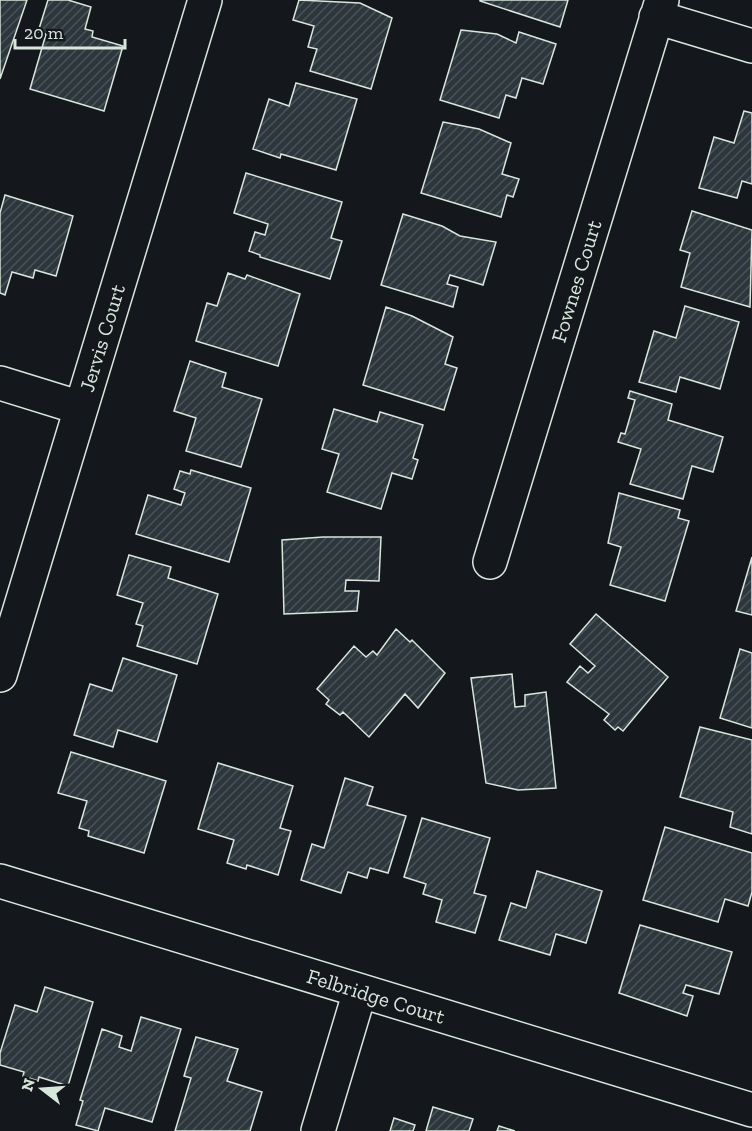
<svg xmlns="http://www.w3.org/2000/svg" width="752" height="1131" viewBox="0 0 752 1131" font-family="'Zilla Slab',serif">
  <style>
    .building { fill: url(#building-hatch); stroke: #d8e6dc; stroke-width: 1.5 }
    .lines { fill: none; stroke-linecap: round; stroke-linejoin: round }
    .minor-casing { stroke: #d8e6dc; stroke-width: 36 }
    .minor { stroke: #14181c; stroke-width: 33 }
    .labels { text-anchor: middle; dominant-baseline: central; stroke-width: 4.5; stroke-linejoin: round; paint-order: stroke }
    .street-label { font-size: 21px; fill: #d8e6dc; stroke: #14181c }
  </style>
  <defs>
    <pattern id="building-hatch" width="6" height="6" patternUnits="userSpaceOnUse" patternTransform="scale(1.5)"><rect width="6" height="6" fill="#2c363c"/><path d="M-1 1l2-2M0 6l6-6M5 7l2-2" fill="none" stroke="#4a5358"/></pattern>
  </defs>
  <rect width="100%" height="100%" fill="#14181c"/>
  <path class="building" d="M 0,0 L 27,0 L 0,79 Z
    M 48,0 L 68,0 L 91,7 L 85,29 L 93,31 L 92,37 L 123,46 L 104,111 L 30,89 L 46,34 L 38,32 Z
    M 299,0 L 360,3 L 392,18 L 371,89 L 310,71 L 317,49 L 308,47 L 314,26 L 293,20 Z
    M 568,0 L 560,27 L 480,1 L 480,0 Z
    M 461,30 L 497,34 L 516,43 L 519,32 L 556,44 L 543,84 L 522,78 L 516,98 L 506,95 L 499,118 L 440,100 Z
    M 296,83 L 357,99 L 336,170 L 281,154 L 280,158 L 253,149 L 269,99 L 289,106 Z
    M 744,111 L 752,113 L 752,184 L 742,181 L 737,198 L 699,188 L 714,137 L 734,143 Z
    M 443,122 L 479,129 L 511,143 L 502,174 L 519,179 L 513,197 L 507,195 L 501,217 L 421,193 Z
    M 246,173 L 342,202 L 331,238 L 342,241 L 330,279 L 260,257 L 260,255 L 249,251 L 255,232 L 265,235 L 268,224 L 234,213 Z
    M 5,195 L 73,216 L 56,276 L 35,270 L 33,278 L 12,272 L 5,295 L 0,293 L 0,213 Z
    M 692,211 L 752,230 L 750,307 L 681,287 L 690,253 L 680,250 Z
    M 403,214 L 442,226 L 460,236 L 496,242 L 483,285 L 450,275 L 447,284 L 458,287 L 453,307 L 381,285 Z
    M 228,273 L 245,279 L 247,275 L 300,294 L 278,366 L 196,341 L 207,303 L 217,306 Z
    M 685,306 L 739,322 L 720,389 L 680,377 L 676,392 L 639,382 L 654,331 L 676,338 Z
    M 386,307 L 412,316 L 453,337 L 445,364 L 457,368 L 444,410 L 363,385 Z
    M 190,361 L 226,373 L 222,387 L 262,399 L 241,467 L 186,451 L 196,418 L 174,411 Z
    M 630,391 L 672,404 L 668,420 L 723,437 L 713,472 L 692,466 L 683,499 L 630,484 L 641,449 L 618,442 L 621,433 L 625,434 L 635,400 L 628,398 Z
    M 334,409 L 377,422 L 380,412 L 423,425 L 413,458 L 418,460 L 412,479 L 392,473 L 381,509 L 327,492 L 339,454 L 322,449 Z
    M 191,470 L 251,488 L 229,562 L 136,534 L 148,495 L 181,505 L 185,493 L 174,489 L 180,471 L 190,474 Z
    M 619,493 L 680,510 L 678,518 L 689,521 L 665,601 L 610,585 L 621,547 L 608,543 Z
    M 323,537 L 381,537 L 379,581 L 346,580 L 345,591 L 359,591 L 357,611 L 284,614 L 282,540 Z
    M 129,555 L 171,567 L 168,578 L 218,594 L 197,664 L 137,646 L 143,626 L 136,624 L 143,603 L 117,595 Z
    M 752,557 L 752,615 L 736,611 Z
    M 596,614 L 668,677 L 623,731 L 618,727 L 615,730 L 604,720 L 609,714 L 567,682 L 580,666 L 588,673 L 595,666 L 570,644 Z
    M 396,629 L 410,642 L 412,640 L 445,673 L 418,708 L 405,694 L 369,737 L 343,712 L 340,715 L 326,704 L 329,700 L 317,689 L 354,646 L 366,657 L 373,651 L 377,655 Z
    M 740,649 L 752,653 L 752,728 L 720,718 Z
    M 123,658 L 177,675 L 157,742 L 118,730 L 113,747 L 74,735 L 90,684 L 112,691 Z
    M 512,674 L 515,707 L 525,706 L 525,695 L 546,692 L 556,788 L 518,790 L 486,783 L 471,678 Z
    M 700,727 L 752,740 L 752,834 L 730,827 L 733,812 L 680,797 Z
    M 71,752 L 166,781 L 144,853 L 88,836 L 89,831 L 79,828 L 87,801 L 58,793 Z
    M 218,763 L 293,786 L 280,828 L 291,831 L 278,875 L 247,865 L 246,869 L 227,863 L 234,840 L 198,829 Z
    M 345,778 L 373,787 L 367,805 L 406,816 L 388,873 L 370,868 L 367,878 L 348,872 L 341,893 L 301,880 L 312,844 L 324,848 Z
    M 422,818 L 490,838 L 474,893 L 486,896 L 475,933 L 436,922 L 442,900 L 423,894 L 426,884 L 404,877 Z
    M 665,827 L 752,853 L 752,892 L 748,906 L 725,899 L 718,922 L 643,900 Z
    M 537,871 L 602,891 L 586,943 L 556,934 L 550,955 L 499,940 L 511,903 L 526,908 Z
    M 640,925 L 732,952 L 719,994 L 686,985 L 683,993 L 693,996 L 687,1016 L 619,993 Z
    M 45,987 L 93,1002 L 68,1086 L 39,1077 L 38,1081 L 23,1076 L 24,1072 L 0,1065 L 0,1053 L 15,1005 L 37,1012 Z
    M 141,1017 L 181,1029 L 152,1122 L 105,1108 L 98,1131 L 76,1125 L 83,1101 L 80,1100 L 102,1029 L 122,1036 L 119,1047 L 131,1051 Z
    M 196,1037 L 238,1049 L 227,1081 L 262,1092 L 250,1131 L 175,1131 L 191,1078 L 184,1076 Z
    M 433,1107 L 473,1119 L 469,1131 L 426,1131 Z
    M 394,1118 L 415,1125 L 413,1131 L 390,1131 Z
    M 499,1126 L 515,1131 L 497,1131 Z"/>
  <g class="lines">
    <g class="minor-casing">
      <path id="minor" d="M 656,17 L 752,46
        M 0,383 L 81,408
        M 490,562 L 662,0
        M 0,675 L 205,0
        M 0,881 L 752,1110
        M 318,1131 L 360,991"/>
    </g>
    <use href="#minor" class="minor"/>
  </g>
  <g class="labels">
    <g class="street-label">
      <text transform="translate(576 281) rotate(-73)">Fownes Court</text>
      <text transform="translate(102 338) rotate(-73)">Jervis Court</text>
      <text transform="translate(376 996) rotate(17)">Felbridge Court</text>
    </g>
  </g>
  <g transform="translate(42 1089) rotate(287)" stroke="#14181c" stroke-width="4.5" paint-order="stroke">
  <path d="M0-4.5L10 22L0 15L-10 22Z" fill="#d8e6dc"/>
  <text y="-9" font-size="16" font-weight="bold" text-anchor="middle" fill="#d8e6dc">N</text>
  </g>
  <path d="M15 39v9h110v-9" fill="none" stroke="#d8e6dc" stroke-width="3"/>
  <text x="24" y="39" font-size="18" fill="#d8e6dc" stroke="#14181c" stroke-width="4.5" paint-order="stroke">20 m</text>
</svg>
